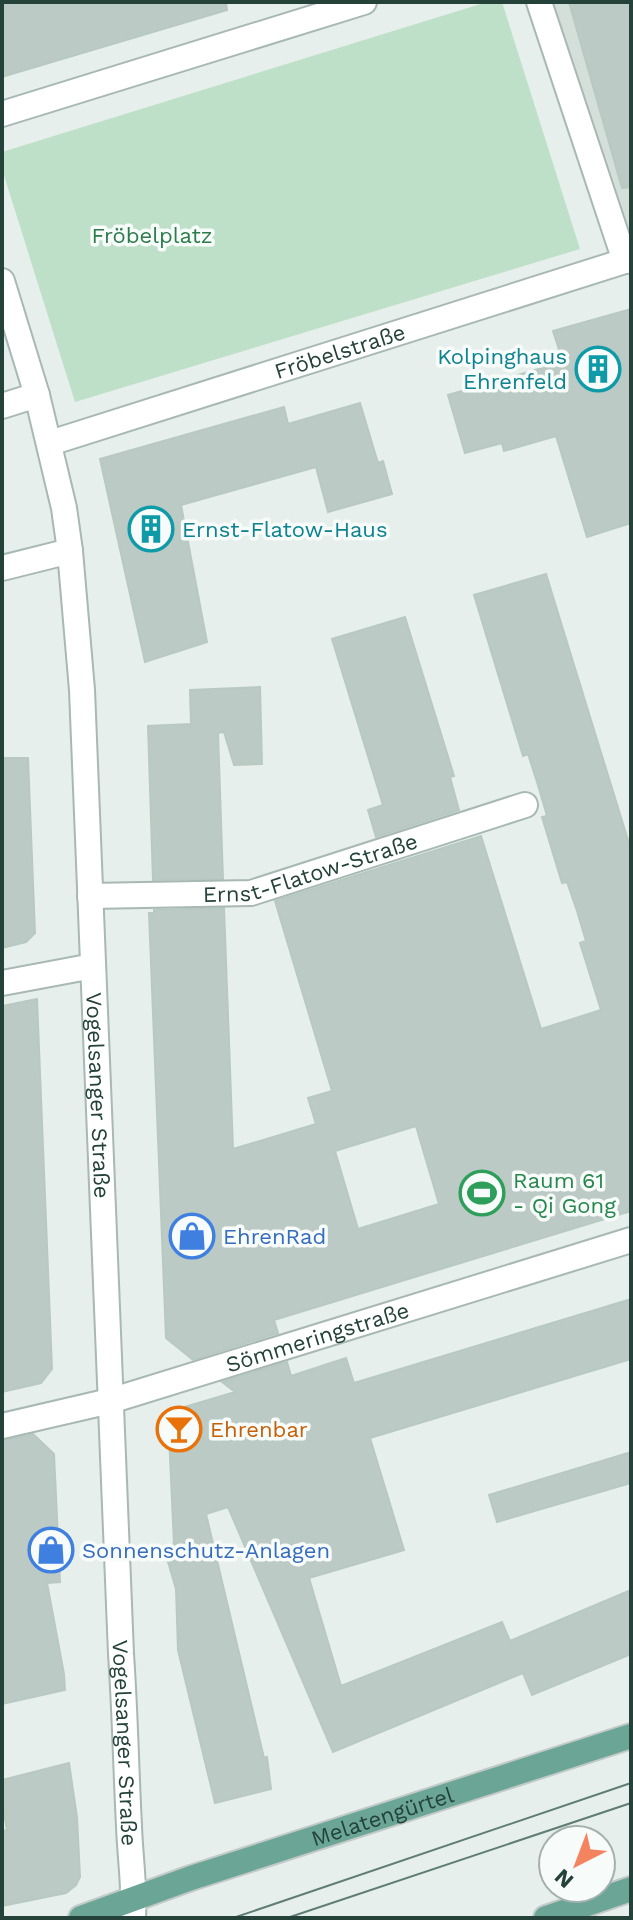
<svg xmlns="http://www.w3.org/2000/svg" width="633" height="1920" viewBox="0 0 633 1920" font-family="'Work Sans',sans-serif">
  <style>
    .built { fill: #d4dfda }
    .green { fill: #bfe0c8 }
    .building { fill: #bbcac4; stroke: #b8c9c2; stroke-width: 2; fill-rule: evenodd }
    .lines { fill: none; stroke-linecap: round; stroke-linejoin: round }
    .minor-casing { stroke: #a8b8b2; stroke-width: 28 }
    .major-casing { stroke: #c2cac8; stroke-width: 28 }
    .minor { stroke: #fff; stroke-width: 24 }
    .major { stroke: #6aa596; stroke-width: 24 }
    .tram { stroke: #5f7d75; stroke-width: 2 }
    .labels { text-anchor: middle; dominant-baseline: central; stroke-width: 7; stroke-linejoin: round; paint-order: stroke }
    .park-label { font-size: 22px; fill: #2d7a4b; stroke: #f7fbf9 }
    .street-label { font-size: 22px; fill: #24423a; stroke: #f7fbf9 }
    .culture-label { font-size: 22px; fill: #0d838f; stroke: #f7fbf9; text-anchor: end }
    .leisure-label { font-size: 22px; fill: #27864d; stroke: #f7fbf9; text-anchor: start }
    .shop-label { font-size: 22px; fill: #366cbe; stroke: #f7fbf9; text-anchor: start }
    .food-label { font-size: 22px; fill: #c56008; stroke: #f7fbf9; text-anchor: start }
  </style>
  <rect width="100%" height="100%" fill="#e6efeb"/>
  <path class="built" d="M 552,2 L 631,2 L 631,237 L 629,238 Z"/>
  <path class="green" d="M 487,2 L 502,2 L 580,249 L 75,402 L 2,169 L 2,152 Z"/>
  <path class="building" d="M 2,2 L 226,2 L 227,10 L 2,77 Z
    M 569,2 L 631,2 L 631,187 L 622,188 Z
    M 631,309 L 631,523 L 587,537 L 556,436 L 504,451 L 502,443 L 465,453 L 448,395 L 563,362 L 553,331 Z
    M 360,403 L 378,463 L 383,461 L 392,494 L 328,512 L 316,467 L 181,505 L 207,642 L 145,662 L 100,459 L 284,407 L 288,424 Z
    M 546,574 L 631,850 L 631,1211 L 274,1320 L 278,1333 L 193,1360 L 166,1338 L 149,913 L 154,913 L 154,910 L 224,908 L 233,1149 L 316,1124 L 308,1098 L 332,1091 L 275,901 L 481,836 L 541,1029 L 601,1010 L 580,943 L 586,941 L 577,911 L 567,882 L 562,883 L 542,817 L 547,816 L 538,785 L 528,754 L 523,756 L 474,595 ZM 416,1126 L 439,1204 L 358,1229 L 335,1151 Z
    M 405,617 L 454,776 L 450,777 L 459,810 L 376,837 L 368,810 L 383,805 L 332,639 Z
    M 260,687 L 262,764 L 234,765 L 224,732 L 218,733 L 223,879 L 153,880 L 148,726 L 191,724 L 190,690 Z
    M 2,758 L 28,758 L 35,933 L 26,942 L 2,948 Z
    M 37,999 L 52,1369 L 41,1383 L 2,1392 L 2,1006 Z
    M 631,1299 L 631,1359 L 370,1438 L 404,1550 L 309,1578 L 341,1686 L 502,1622 L 510,1641 L 631,1590 L 631,1654 L 532,1695 L 523,1673 L 333,1752 L 228,1507 L 206,1514 L 264,1758 L 267,1757 L 271,1789 L 215,1803 L 178,1650 L 176,1589 L 164,1548 L 174,1544 L 168,1412 L 235,1392 L 222,1382 L 287,1362 L 291,1376 L 346,1358 L 354,1383 Z
    M 33,1434 L 54,1454 L 60,1582 L 47,1583 L 64,1674 L 65,1690 L 2,1704 L 2,1441 Z
    M 631,1452 L 631,1483 L 497,1522 L 489,1495 Z
    M 69,1763 L 77,1817 L 80,1877 L 76,1885 L 66,1893 L 2,1906 L 2,1831 L 7,1830 L 2,1802 L 2,1780 Z"/>
  <g class="lines">
    <g class="minor-casing">
      <g id="minor">
        <path d="M 539,2 L 625,261"/>
        <path d="M 2,114 L 364,2"/>
        <path id="s1" d="M 2,281 L 37,395 L 64,508 L 70,551 L 82,690 L 121,1654 C 125,1711 126,1768 129,1826 C 130,1857 135,1887 133,1918"/>
        <path d="M 2,406 L 37,395"/>
        <path id="s2" d="M 50,443 L 631,259"/>
        <path d="M 2,568 L 70,551"/>
        <path id="s3" d="M 90,896 L 251,893 L 525,805"/>
        <path d="M 2,983 L 93,966"/>
        <path id="s4" d="M 2,1426 L 110,1401 L 631,1240"/>
      </g>
    </g>
    <g class="major-casing">
      <g id="major">
        <path id="s5" d="M 81,1918 L 191,1878 L 631,1736"/>
        <path d="M 546,1918 L 631,1889"/>
      </g>
    </g>
    <use href="#minor" class="minor"/>
    <use href="#major" class="major"/>
    <path class="tram" d="M 233,1918 L 631,1783
      M 287,1918 L 631,1803"/>
  </g>
  <defs>
    <g id="building-ring" transform="scale(2.3)"><circle r="9.5" fill="#f7fbf9" stroke="#0f9aa8" stroke-width="1.5"/><path d="M-4-6H4V6H1V3H-1V6H-4ZM-2.5-4.3h1.7v1.8h-1.7ZM.8-4.3h1.7v1.8H.8ZM-2.5-1h1.7V.8h-1.7ZM.8-1h1.7V.8H.8Z" fill="#0f9aa8"/></g>
    <g id="stadium-ring" transform="scale(2.3)"><circle r="9.5" fill="#f7fbf9" stroke="#2e9e5b" stroke-width="1.5"/><path d="M0-5a6.5 5 0 1 0 0 10a6.5 5 0 1 0 0-10ZM-3.5-1.8h7v3.6h-7Z" fill="#2e9e5b"/></g>
    <g id="shop-ring" transform="scale(2.3)"><circle r="9.5" fill="#f7fbf9" stroke="#3f7fe0" stroke-width="1.5"/><path d="M-5-2.5h2.3a2.7 3.5 0 0 1 5.4 0H5L5.5 6h-11ZM-1.5-2.5h3a1.5 2.3 0 0 0-3 0Z" fill="#3f7fe0"/></g>
    <g id="bar-ring" transform="scale(2.3)"><circle r="9.5" fill="#f7fbf9" stroke="#e8710a" stroke-width="1.5"/><path d="M-6-5H6L.8 .8V4.5H3.5V6h-7V4.5H-.8V.8Z" fill="#e8710a"/></g>
  </defs>
  <g fill-rule="evenodd">
    <use href="#building-ring" x="598" y="369"/>
    <use href="#building-ring" x="151" y="529"/>
    <use href="#stadium-ring" x="482" y="1193"/>
    <use href="#shop-ring" x="192" y="1236"/>
    <use href="#bar-ring" x="179" y="1429"/>
    <use href="#shop-ring" x="51" y="1550"/>
  </g>
  <g class="labels">
    <g class="park-label">
      <text x="152" y="235">Fröbelplatz</text>
    </g>
    <g class="street-label">
      <text stroke="none"><textPath href="#s2" startOffset="304">Fröbelstraße</textPath></text>
      <text stroke="none"><textPath href="#s3" startOffset="224">Ernst-Flatow-Straße</textPath></text>
      <text stroke="none"><textPath href="#s1" startOffset="824">Vogelsanger Straße</textPath></text>
      <text stroke="none"><textPath href="#s4" startOffset="328">Sömmeringstraße</textPath></text>
      <text stroke="none"><textPath href="#s1" startOffset="1472">Vogelsanger Straße</textPath></text>
      <text stroke="none"><textPath href="#s5" startOffset="318">Melatengürtel</textPath></text>
    </g>
    <g class="culture-label">
      <text x="567" y="356">Kolpinghaus<tspan x="567" dy="25">Ehrenfeld</tspan></text>
      <text x="182" y="529" text-anchor="start">Ernst-Flatow-Haus</text>
    </g>
    <g class="leisure-label">
      <text x="513" y="1180">Raum 61<tspan x="513" dy="25">- Qi Gong</tspan></text>
    </g>
    <g class="shop-label">
      <text x="223" y="1236">EhrenRad</text>
      <text x="82" y="1550">Sonnenschutz-Anlagen</text>
    </g>
    <g class="food-label">
      <text x="210" y="1429">Ehrenbar</text>
    </g>
  </g>
  <rect width="633" height="1920" fill="none" stroke="#24423a" stroke-width="8"/>
  <g transform="translate(577 1864) rotate(222)"><circle r="38" fill="#f7fbf9" stroke="#a3b1ad" stroke-width="2"/>
  <path d="M0-6L14 30L0 20L-14 30Z" fill="#f4845f"/>
  <text y="-12" font-size="22" font-weight="bold" text-anchor="middle" fill="#24423a">N</text>
  </g>
</svg>
